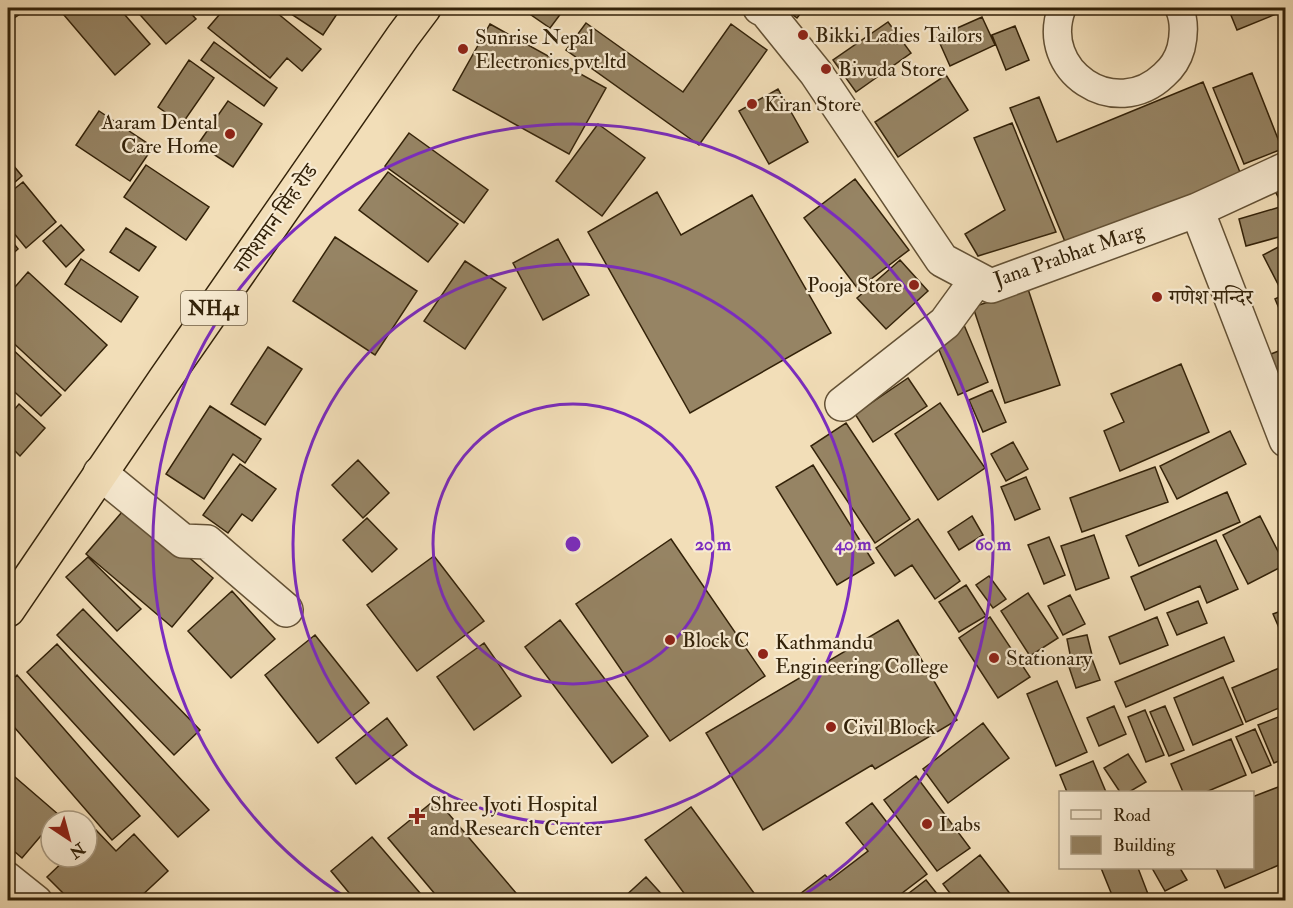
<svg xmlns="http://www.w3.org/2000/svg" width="1293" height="908" viewBox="0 0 1293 908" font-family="'IM FELL Double Pica','Noto Serif Devanagari',serif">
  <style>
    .building { fill: #968464; stroke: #332209; stroke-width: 1.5 }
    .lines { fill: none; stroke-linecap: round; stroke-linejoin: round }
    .service-casing { stroke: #635135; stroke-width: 30 }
    .minor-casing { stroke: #635135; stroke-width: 36 }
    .trunk-casing { stroke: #332209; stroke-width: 36 }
    .service { stroke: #f7ead1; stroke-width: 27 }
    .minor { stroke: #f7ead1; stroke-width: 33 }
    .trunk { stroke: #f2deb8; stroke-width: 33 }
    .ring { fill: none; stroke: #7b2cbf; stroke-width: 3 }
    .poi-dot { fill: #8f2418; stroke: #f7ead1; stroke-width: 2 }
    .labels { text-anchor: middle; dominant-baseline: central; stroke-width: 4.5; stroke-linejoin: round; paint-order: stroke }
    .shield { fill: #f7ead1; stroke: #6e5e45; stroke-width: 1.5 }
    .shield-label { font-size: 20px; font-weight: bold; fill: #332209 }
    .poi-label { font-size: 21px; fill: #332209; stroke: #f7ead1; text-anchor: start }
    .street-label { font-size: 21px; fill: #332209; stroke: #f7ead1 }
    .centre { fill: #7b2cbf; stroke: #f7ead1; stroke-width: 3 }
    .ring-label { font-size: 18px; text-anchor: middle; font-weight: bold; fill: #7b2cbf; stroke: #f7ead1; stroke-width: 4.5; stroke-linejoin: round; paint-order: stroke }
  </style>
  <rect width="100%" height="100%" fill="#f2deb8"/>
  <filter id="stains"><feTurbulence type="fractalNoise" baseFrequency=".00333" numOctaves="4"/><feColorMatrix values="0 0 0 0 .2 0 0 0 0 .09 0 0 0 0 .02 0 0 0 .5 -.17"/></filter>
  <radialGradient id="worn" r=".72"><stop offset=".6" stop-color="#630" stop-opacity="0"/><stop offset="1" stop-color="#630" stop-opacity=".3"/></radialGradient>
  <path class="building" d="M 8,8 L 29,8 L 8,22 Z
    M 58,8 L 119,8 L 150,44 L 115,75 Z
    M 134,8 L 186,8 L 196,19 L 166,44 Z
    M 225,8 L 271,8 L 321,49 L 302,71 L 287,58 L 270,78 L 208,28 Z
    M 282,8 L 341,8 L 323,35 Z
    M 521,8 L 565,8 L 550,28 Z
    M 784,8 L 805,8 L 797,18 Z
    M 1228,8 L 1286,8 L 1286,10 L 1237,30 Z
    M 982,17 L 995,45 L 950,66 L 937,37 Z
    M 888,22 L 911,53 L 856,92 L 833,60 Z
    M 586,23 L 683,92 L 731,24 L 767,50 L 699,145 L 566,50 Z
    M 490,24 L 606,88 L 569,154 L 453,90 Z
    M 1015,26 L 1029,60 L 1006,70 L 992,35 Z
    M 214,42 L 277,88 L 264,106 L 201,60 Z
    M 189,60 L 214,78 L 182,124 L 158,107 Z
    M 1252,73 L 1282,149 L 1244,164 L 1213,88 Z
    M 946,75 L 968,110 L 898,157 L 875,122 Z
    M 1203,82 L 1242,177 L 1068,249 L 1010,108 L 1039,97 L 1057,142 Z
    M 778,89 L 808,142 L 769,164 L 739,111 Z
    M 228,101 L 262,124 L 233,167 L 198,144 Z
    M 99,111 L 153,147 L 130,181 L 76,145 Z
    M 1012,123 L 1056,232 L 978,256 L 965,234 L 1005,210 L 974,138 Z
    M 598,124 L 645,158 L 602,216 L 556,181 Z
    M 409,133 L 488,190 L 464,223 L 385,166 Z
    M 8,159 L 22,176 L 8,188 Z
    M 146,165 L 209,207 L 186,240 L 124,197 Z
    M 388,172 L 458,224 L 428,262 L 359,210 Z
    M 855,179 L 909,250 L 858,289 L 804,218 Z
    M 23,182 L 56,222 L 26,248 L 8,226 L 8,194 Z
    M 1286,185 L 1286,212 L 1275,191 Z
    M 657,192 L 681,235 L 752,195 L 831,333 L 690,413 L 588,232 Z
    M 1280,207 L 1286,226 L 1286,235 L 1246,246 L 1239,219 Z
    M 61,225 L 84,250 L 66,267 L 43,241 Z
    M 126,228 L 156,247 L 139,271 L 110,252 Z
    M 8,236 L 18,249 L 8,258 Z
    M 335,237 L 417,291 L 375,355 L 293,301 Z
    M 558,239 L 589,295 L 543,320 L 513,263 Z
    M 1286,243 L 1286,290 L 1282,292 L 1263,255 Z
    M 81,259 L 138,297 L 121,322 L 65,284 Z
    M 900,260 L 928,291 L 886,329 L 857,298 Z
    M 465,261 L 506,288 L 465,349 L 424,321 Z
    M 28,272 L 107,345 L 65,391 L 8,338 L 8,295 Z
    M 1028,289 L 1060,385 L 1005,403 L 973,307 Z
    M 1286,294 L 1286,325 L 1275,299 Z
    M 964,325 L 988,382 L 958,395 L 934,338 Z
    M 8,345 L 61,395 L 41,416 L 8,386 Z
    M 268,347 L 302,369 L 265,425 L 231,404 Z
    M 1286,348 L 1286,409 L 1256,360 Z
    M 1181,364 L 1209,432 L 1120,471 L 1104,431 L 1124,422 L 1111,394 Z
    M 908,378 L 927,406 L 873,442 L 855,414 Z
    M 992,390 L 1006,422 L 983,432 L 969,400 Z
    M 940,403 L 985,468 L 938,500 L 895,434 Z
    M 19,404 L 45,428 L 20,456 L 8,444 L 8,417 Z
    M 210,406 L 261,439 L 245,463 L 233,454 L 204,499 L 166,474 Z
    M 846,423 L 910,519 L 875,543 L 811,446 Z
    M 1230,431 L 1246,464 L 1177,499 L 1160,466 Z
    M 1013,442 L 1028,469 L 1006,481 L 991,454 Z
    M 358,460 L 389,493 L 363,518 L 332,485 Z
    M 240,464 L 276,489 L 252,521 L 242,514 L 228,533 L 203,515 Z
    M 813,465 L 874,563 L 837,585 L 776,487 Z
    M 1155,467 L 1168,502 L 1082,532 L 1070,498 Z
    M 1026,477 L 1040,509 L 1015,520 L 1001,487 Z
    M 1227,492 L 1240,522 L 1139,566 L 1126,536 Z
    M 128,505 L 213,578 L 172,627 L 86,554 Z
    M 972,516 L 983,535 L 959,550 L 948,532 Z
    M 1260,516 L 1285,565 L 1248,584 L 1223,535 Z
    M 367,518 L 397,549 L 372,572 L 343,540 Z
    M 918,519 L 960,581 L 935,599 L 912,565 L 895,576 L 876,548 Z
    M 1094,535 L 1109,578 L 1076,590 L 1061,546 Z
    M 1049,537 L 1065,575 L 1044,584 L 1028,545 Z
    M 671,539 L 765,676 L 670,741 L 576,604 Z
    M 1216,540 L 1238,589 L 1207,603 L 1200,586 L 1145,610 L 1131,577 Z
    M 434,556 L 484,621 L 417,671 L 367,605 Z
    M 88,557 L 141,609 L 117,631 L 66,577 Z
    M 989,576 L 1006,599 L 993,608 L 976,585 Z
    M 966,585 L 986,616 L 959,632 L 939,602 Z
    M 232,591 L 275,639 L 231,678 L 188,631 Z
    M 1028,593 L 1058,638 L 1030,656 L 1001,611 Z
    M 1070,595 L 1085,624 L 1063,635 L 1048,606 Z
    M 1198,601 L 1207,623 L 1177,635 L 1167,613 Z
    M 83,609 L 200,730 L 174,755 L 57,635 Z
    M 1286,609 L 1286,644 L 1273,614 Z
    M 990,617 L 1030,677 L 998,698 L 959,638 Z
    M 1157,617 L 1168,645 L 1120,664 L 1109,637 Z
    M 560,620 L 648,736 L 612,763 L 525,647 Z
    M 898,620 L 957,720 L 875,769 L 872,765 L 763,830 L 706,733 Z
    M 315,635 L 369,703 L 318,743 L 265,675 Z
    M 1087,635 L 1092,655 L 1071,659 L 1067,639 Z
    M 1224,637 L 1234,661 L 1126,707 L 1115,682 Z
    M 484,643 L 521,696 L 474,730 L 437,677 Z
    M 57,644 L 209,810 L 178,837 L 27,672 Z
    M 1092,659 L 1100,680 L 1076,688 L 1069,667 Z
    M 1284,666 L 1286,670 L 1286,705 L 1246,722 L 1232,688 Z
    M 17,675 L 140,816 L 112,840 L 8,720 L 8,684 Z
    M 1223,677 L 1243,724 L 1193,745 L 1174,698 Z
    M 1057,681 L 1087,752 L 1056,766 L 1027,694 Z
    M 1114,706 L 1126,734 L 1099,746 L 1087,718 Z
    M 1165,706 L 1184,750 L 1169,756 L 1150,712 Z
    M 1145,710 L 1164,755 L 1146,762 L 1128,717 Z
    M 1286,714 L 1286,758 L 1274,763 L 1258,725 Z
    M 387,718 L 407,745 L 356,784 L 336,758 Z
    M 983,723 L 1009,758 L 948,803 L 923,769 Z
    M 1255,729 L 1271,765 L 1252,773 L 1236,737 Z
    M 1231,739 L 1246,775 L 1206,792 L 1183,792 L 1171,764 Z
    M 1128,754 L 1146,782 L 1129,792 L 1120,792 L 1104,768 Z
    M 1093,761 L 1106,792 L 1067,792 L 1060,775 Z
    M 8,771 L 59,815 L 54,821 L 51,821 L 51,824 L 22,858 L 8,846 Z
    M 916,776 L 970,848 L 937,871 L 884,800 Z
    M 1286,784 L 1286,862 L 1225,888 L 1216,868 L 1252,868 L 1252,797 Z
    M 436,799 L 522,900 L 440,900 L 388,838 Z
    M 872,803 L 927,874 L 893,900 L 792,900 L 825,875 L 830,880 L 868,851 L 846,823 Z
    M 691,807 L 754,893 L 744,900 L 689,900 L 645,840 Z
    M 96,830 L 116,851 L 134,834 L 168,871 L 137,900 L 70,900 L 47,877 L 68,857 L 87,857 L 87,839 Z
    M 372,837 L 426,900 L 355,900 L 331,871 Z
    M 980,855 L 1015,900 L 955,900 L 943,884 Z
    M 1101,868 L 1138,868 L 1148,894 L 1131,900 L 1114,900 Z
    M 1152,868 L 1180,868 L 1187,880 L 1165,891 Z
    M 646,877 L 667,900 L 621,900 Z
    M 926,880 L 942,900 L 900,900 Z"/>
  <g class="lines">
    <g class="service-casing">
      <path id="service" d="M 1062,8 C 1038,71 1115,122 1164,75 C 1172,68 1178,59 1181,48 C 1184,35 1185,21 1179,8
        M 8,876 L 38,900"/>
    </g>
    <g class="minor-casing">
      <path id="minor" d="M 760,8 L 766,11 L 816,73 L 942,260 L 991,286 L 1197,210 L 1286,169
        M 1197,210 L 1286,440
        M 842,404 L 945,323 L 977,279
        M 100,473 L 183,541 L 207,542 L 286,610"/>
    </g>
    <g class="trunk-casing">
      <path id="trunk" d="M 8,610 L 165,379 L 403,36 L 424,8"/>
    </g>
    <use href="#service" class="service"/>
    <use href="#minor" class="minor"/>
    <use href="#trunk" class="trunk"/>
  </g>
  <g class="ring">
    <circle cx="573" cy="544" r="140"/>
    <circle cx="573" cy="544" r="280"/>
    <path d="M350 900A420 420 0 1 1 796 900"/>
  </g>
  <g class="poi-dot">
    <circle cx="803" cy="35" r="6"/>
    <circle cx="463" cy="49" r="6"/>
    <circle cx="826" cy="69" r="6"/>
    <circle cx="752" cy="104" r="6"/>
    <circle cx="230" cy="134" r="6"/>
    <circle cx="914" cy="285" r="6"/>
    <circle cx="1157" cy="297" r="6"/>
    <circle cx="670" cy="640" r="6"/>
    <circle cx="763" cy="654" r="6"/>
    <circle cx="994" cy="658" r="6"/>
    <circle cx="831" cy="727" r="6"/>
    <path d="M414 807h6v6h6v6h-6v6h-6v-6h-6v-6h6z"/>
    <circle cx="927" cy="824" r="6"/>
  </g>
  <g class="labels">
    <rect class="shield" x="181" y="291" width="66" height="34" rx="4.5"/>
    <g class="shield-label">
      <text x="214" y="308">NH41</text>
    </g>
    <g class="poi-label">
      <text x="815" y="35">Bikki Ladies Tailors</text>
      <text x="475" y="37">Sunrise Nepal<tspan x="475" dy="24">Electronics pvt.ltd</tspan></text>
      <text x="838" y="69">Bivuda Store</text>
      <text x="764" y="104">Kiran Store</text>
      <text x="218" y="122" text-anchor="end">Aaram Dental<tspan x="218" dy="24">Care Home</tspan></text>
      <text x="902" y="285" text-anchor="end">Pooja Store</text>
      <text x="1169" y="297">गणेश मन्दिर</text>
      <text x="682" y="640">Block C</text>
      <text x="775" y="642">Kathmandu<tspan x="775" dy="24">Engineering College</tspan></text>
      <text x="1006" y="658">Stationary</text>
      <text x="843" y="727">Civil Block</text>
      <text x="430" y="804">Shree Jyoti Hospital<tspan x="430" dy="24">and Research Center</tspan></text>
      <text x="939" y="824">Labs</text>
    </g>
    <g class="street-label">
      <text transform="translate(276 219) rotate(-55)">गणेशमान सिंह रोड</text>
      <text transform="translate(1069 255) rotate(-19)">Jana Prabhat Marg</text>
    </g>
  </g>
  <circle cx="573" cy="544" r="9" class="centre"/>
  <g class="ring-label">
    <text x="713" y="550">20 m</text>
    <text x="853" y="550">40 m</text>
    <text x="993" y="550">60 m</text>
  </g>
  <rect width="1293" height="908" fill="none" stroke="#f2deb8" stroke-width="30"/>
  <rect x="9" y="9" width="1275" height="890" fill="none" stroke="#332209" stroke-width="3"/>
  <rect x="15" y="15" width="1263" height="878" fill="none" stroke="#332209" stroke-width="1.5"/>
  <rect x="1059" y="791" width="195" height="78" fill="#f7ead1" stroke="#a99a81" stroke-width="1.5"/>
  <rect x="1071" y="810" width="30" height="9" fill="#f7ead1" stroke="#a99a81" stroke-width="1.5"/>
  <text x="1113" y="821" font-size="18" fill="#332209">Road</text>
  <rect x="1071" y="836" width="30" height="18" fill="#968464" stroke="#a99a81" stroke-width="1.5"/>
  <text x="1113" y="851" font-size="18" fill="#332209">Building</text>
  <g transform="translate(69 839) rotate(144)"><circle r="28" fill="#f7ead1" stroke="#a99a81" stroke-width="1.5"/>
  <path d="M0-4.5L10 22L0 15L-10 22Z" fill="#8f2418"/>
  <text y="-9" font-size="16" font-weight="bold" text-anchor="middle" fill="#332209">N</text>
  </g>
  <rect width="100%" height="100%" filter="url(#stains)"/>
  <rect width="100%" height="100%" fill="url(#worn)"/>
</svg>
